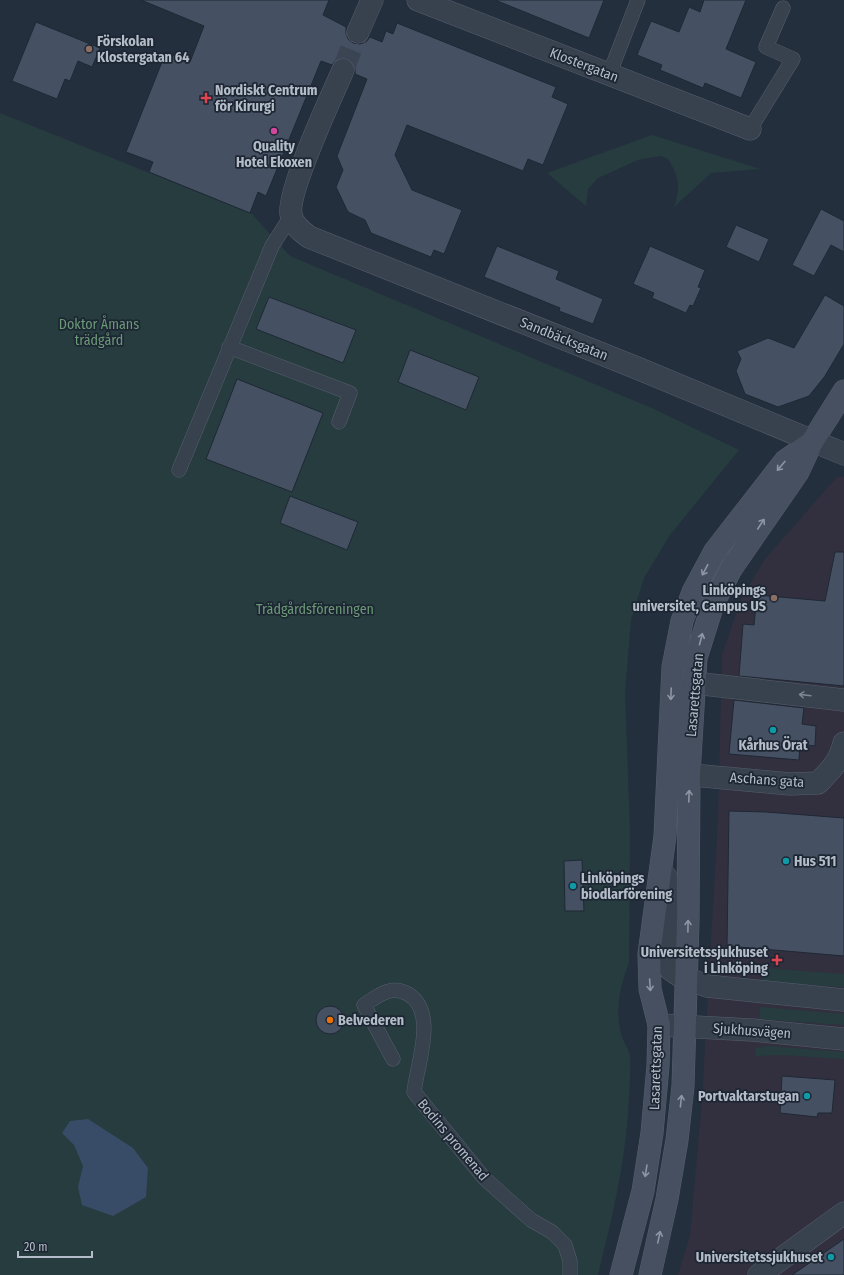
<svg xmlns="http://www.w3.org/2000/svg" width="844" height="1275" viewBox="0 0 844 1275" font-family="'Fira Sans Condensed',sans-serif">
  <style>
    .medical { fill: #32303f }
    .green { fill: #263c3f }
    .water { fill: #394c67 }
    .building { fill: #455162; stroke: #1f2835 }
    .lines { fill: none; stroke-linecap: round; stroke-linejoin: round }
    .street-tunnel { stroke: #3a4453; stroke-width: 22; stroke-dasharray: 22 11; stroke-linecap: butt }
    .lane-casing { stroke: #565f6c; stroke-width: 15 }
    .street-casing { stroke: #565f6c; stroke-width: 23 }
    .secondary-casing { stroke: #565f6c; stroke-width: 23 }
    .lane { stroke: #38414e; stroke-width: 14 }
    .street { stroke: #38414e; stroke-width: 22 }
    .secondary { stroke: #465061; stroke-width: 22 }
    .oneway { stroke: #8e96a5 }
    .oneway2 { stroke: #7c8592 }
    .education-dot { fill: #8d6e63; stroke: #1d2633; stroke-width: 1.5 }
    .health-dot { fill: #e0444e; stroke: #1d2633; stroke-width: 1.5 }
    .hotel-dot { fill: #d1479c; stroke: #1d2633; stroke-width: 1.5 }
    .culture-dot { fill: #0f9aa8; stroke: #1d2633; stroke-width: 1.5 }
    .food-dot { fill: #e8710a; stroke: #1d2633; stroke-width: 1.5 }
    .labels { text-anchor: middle; dominant-baseline: central; stroke-width: 3.5; stroke-linejoin: round; paint-order: stroke }
    .poi-label { font-size: 14px; font-weight: bold; fill: #b4bcc9; stroke: #1d2633; text-anchor: start }
    .street-label { font-size: 14px; fill: #b4bcc9; stroke: #1d2633 }
    .park-label { font-size: 14px; fill: #6b9a76; stroke: #1d2633 }
  </style>
  <rect width="100%" height="100%" fill="#242f3e"/>
  <path class="medical" d="M 837,477 L 844,477 L 844,1275 L 678,1275 L 690,1235 L 702,1100 L 718,820 L 722,655 L 741,599 L 765,559 Z"/>
  <path class="green" d="M 0,113 L 252,214 L 290,256 L 654,409 L 739,450 L 670,535 L 644,578 L 631,620 L 625,693 L 630,832 L 629,963 C 620,986 614,1012 622,1037 C 624,1043 629,1050 630,1056 C 631,1075 629,1096 628,1114 C 624,1169 611,1222 598,1275 L 0,1275 Z
    M 652,135 L 760,169 L 711,173 L 674,207 C 681,187 679,175 667,158 L 660,156 L 638,160 L 598,178 L 588,189 L 586,206 L 547,173 Z
    M 763,968 L 844,974 L 844,987 L 762,982 Z
    M 760,1007 L 844,1014 L 844,1025 L 759,1019 Z
    M 769,1046 L 844,1052 L 844,1059 L 780,1055 L 755,1056 L 756,1048 Z"/>
  <path class="water" d="M 88,1119 L 133,1148 L 148,1168 L 146,1197 L 113,1216 L 82,1205 L 78,1187 L 83,1166 L 74,1145 L 62,1133 L 70,1121 Z"/>
  <path class="building" d="M 141,0 L 329,0 L 323,15 L 346,27 L 346,34 L 348,39 L 353,43 L 360,44 L 366,42 L 370,37 L 382,42 L 386,31 L 393,34 L 397,23 L 556,87 L 552,97 L 568,104 L 543,165 L 528,159 L 523,171 L 407,125 L 395,155 L 412,190 L 462,210 L 444,254 L 434,250 L 431,257 L 371,233 L 365,220 L 348,212 L 336,187 L 343,170 L 337,156 L 367,79 L 355,74 L 355,68 L 353,63 L 348,58 L 341,58 L 336,60 L 332,65 L 321,61 L 266,196 L 258,192 L 250,213 L 149,172 L 153,162 L 126,152 L 166,52 L 190,62 L 204,26 Z
    M 495,0 L 604,0 L 589,38 Z
    M 704,0 L 746,0 L 726,49 L 756,62 L 741,98 L 705,83 L 703,88 L 660,70 L 662,65 L 637,55 L 651,21 L 679,32 L 689,7 L 700,12 Z
    M 36,22 L 100,48 L 92,67 L 78,61 L 70,81 L 65,79 L 57,99 L 12,81 Z
    M 821,209 L 844,221 L 844,252 L 831,245 L 814,276 L 792,265 Z
    M 736,225 L 769,239 L 759,262 L 726,247 Z
    M 497,246 L 559,271 L 556,279 L 603,299 L 593,324 L 559,311 L 560,308 L 484,277 Z
    M 650,246 L 705,270 L 698,287 L 701,288 L 693,306 L 690,305 L 686,313 L 652,298 L 654,293 L 633,284 Z
    M 825,295 L 844,306 L 844,344 L 825,376 L 809,396 L 778,407 L 745,394 L 736,371 L 741,359 L 737,351 L 768,338 L 794,348 Z
    M 269,297 L 356,330 L 343,363 L 256,329 Z
    M 410,350 L 479,377 L 466,410 L 398,382 Z
    M 237,379 L 323,413 L 292,492 L 206,459 Z
    M 290,496 L 358,522 L 347,550 L 280,523 Z
    M 835,552 L 844,552 L 844,686 L 739,676 L 743,624 L 754,625 L 757,595 L 825,601 Z
    M 734,700 L 804,708 L 802,724 L 816,726 L 815,746 L 800,744 L 799,760 L 729,754 Z
    M 729,811 L 766,812 L 844,818 L 844,956 L 727,946 Z
    M 582,860 L 584,911 L 565,911 L 564,861 Z
    M316 1020a14 14 0 1 1 28 0a14 14 0 1 1-28 0Z
    M 782,1076 L 835,1080 L 832,1113 L 818,1113 L 817,1117 L 780,1113 Z
    M 844,1239 L 844,1275 L 792,1275 Z"/>
  <g class="lines">
    <path class="street-tunnel" d="M 343,70 L 358,32"/>
    <g class="lane-casing">
      <path id="lane" d="M 609,75 L 638,0
        M 750,129 L 793,59 L 766,47 L 783,8
        M 229,347 L 350,393 L 339,422
        M 179,470 L 272,246 L 291,216
        M 393,1059 L 364,1005 C 378,996 391,984 408,994 C 438,1012 417,1064 414,1092 L 484,1178 L 531,1220 L 552,1232 L 565,1245 L 570,1261 L 570,1275"/>
    </g>
    <g class="street-casing">
      <path id="street" d="M 418,0 L 750,129
        M 358,32 L 372,0
        M 343,70 C 332,96 287,191 291,214 C 292,224 301,231 309,237 L 637,368 L 844,454
        M 694,683 L 844,700
        M 671,773 L 790,784 L 818,783 C 831,770 840,761 844,743
        M 666,877 L 668,962 L 670,969 L 680,976 L 707,986 L 844,1000
        M 659,1025 L 752,1030 L 844,1039
        M 759,1275 L 844,1213"/>
    </g>
    <g class="secondary-casing">
      <path id="secondary" d="M 621,1275 L 643,1191 L 652,1133 L 658,1066 L 659,1025 L 650,989 L 649,954 L 665,836 L 673,667 L 682,621 L 693,592 L 715,551 L 785,461 L 811,443
        M 650,1275 L 667,1199 L 677,1140 L 683,1086 L 688,921 L 689,774 L 696,658 L 713,604 L 731,569 L 798,472 L 812,442 L 844,391"/>
    </g>
    <use href="#lane" class="lane"/>
    <use href="#street" class="street"/>
    <use href="#secondary" class="secondary"/>
  </g>
  <defs><path id="oneway-shaft" d="M-6 0H5M1.5-3L5.5 0L1.5 3" fill="none" stroke-width="1.6" stroke-linecap="round" stroke-linejoin="round"/></defs>
  <g class="oneway">
    <use href="#oneway-shaft" transform="translate(781 466) rotate(130)"/>
    <use href="#oneway-shaft" transform="translate(761 524) rotate(-57)"/>
    <use href="#oneway-shaft" transform="translate(705 570) rotate(118)"/>
    <use href="#oneway-shaft" transform="translate(701 639) rotate(-75)"/>
    <use href="#oneway-shaft" transform="translate(671 694) rotate(92)"/>
    <use href="#oneway-shaft" transform="translate(689 796) rotate(-88)"/>
    <use href="#oneway-shaft" transform="translate(688 926) rotate(-89)"/>
    <use href="#oneway-shaft" transform="translate(650 985) rotate(86)"/>
    <use href="#oneway-shaft" transform="translate(681 1101) rotate(-84)"/>
    <use href="#oneway-shaft" transform="translate(646 1171) rotate(99)"/>
    <use href="#oneway-shaft" transform="translate(659 1237) rotate(-78)"/>
  </g>
  <use class="oneway2" href="#oneway-shaft" transform="translate(805 695) rotate(-173)"/>
  <g class="education-dot">
    <circle cx="89" cy="49" r="4"/>
    <circle cx="774" cy="598" r="4"/>
  </g>
  <g class="health-dot">
    <path d="M204 92h4v4h4v4h-4v4h-4v-4h-4v-4h4z"/>
    <path d="M775 954h4v4h4v4h-4v4h-4v-4h-4v-4h4z"/>
  </g>
  <circle class="hotel-dot" cx="274" cy="131" r="4"/>
  <g class="culture-dot">
    <circle cx="773" cy="730" r="4"/>
    <circle cx="786" cy="861" r="4"/>
    <circle cx="573" cy="886" r="4"/>
    <circle cx="807" cy="1096" r="4"/>
    <circle cx="831" cy="1257" r="4"/>
  </g>
  <circle class="food-dot" cx="330" cy="1020" r="4"/>
  <g class="labels">
    <g class="poi-label">
      <text x="97" y="41">Förskolan<tspan x="97" dy="16">Klostergatan 64</tspan></text>
      <text x="215" y="90">Nordiskt Centrum<tspan x="215" dy="16">för Kirurgi</tspan></text>
      <text x="274" y="146" text-anchor="middle">Quality<tspan x="274" dy="16">Hotel Ekoxen</tspan></text>
      <text x="766" y="590" text-anchor="end">Linköpings<tspan x="766" dy="16">universitet, Campus US</tspan></text>
      <text x="773" y="745" text-anchor="middle">Kårhus Örat</text>
      <text x="794" y="861">Hus 511</text>
      <text x="581" y="878">Linköpings<tspan x="581" dy="16">biodlarförening</tspan></text>
      <text x="768" y="952" text-anchor="end">Universitetssjukhuset<tspan x="768" dy="16">i Linköping</tspan></text>
      <text x="338" y="1020">Belvederen</text>
      <text x="799" y="1096" text-anchor="end">Portvaktarstugan</text>
      <text x="823" y="1257" text-anchor="end">Universitetssjukhuset</text>
    </g>
    <g class="street-label">
      <text transform="translate(584 65) rotate(21)">Klostergatan</text>
      <text transform="translate(564 339) rotate(22)">Sandbäcksgatan</text>
      <text transform="translate(695 695) rotate(-85)">Lasarettsgatan</text>
      <text transform="translate(767 780) rotate(4)">Aschans gata</text>
      <text transform="translate(752 1031) rotate(4)">Sjukhusvägen</text>
      <text transform="translate(656 1068) rotate(-88)">Lasarettsgatan</text>
      <text transform="translate(453 1140) rotate(50)">Bodins promenad</text>
    </g>
    <g class="park-label">
      <text x="99" y="324">Doktor Åmans<tspan x="99" dy="16">trädgård</tspan></text>
      <text x="315" y="609">Trädgårdsföreningen</text>
    </g>
  </g>
  <path d="M18 1251v6h74v-6" fill="none" stroke="#b4bcc9" stroke-width="2"/>
  <text x="24" y="1251" font-size="12" fill="#b4bcc9" stroke="#1d2633" stroke-width="3" paint-order="stroke">20 m</text>
</svg>
